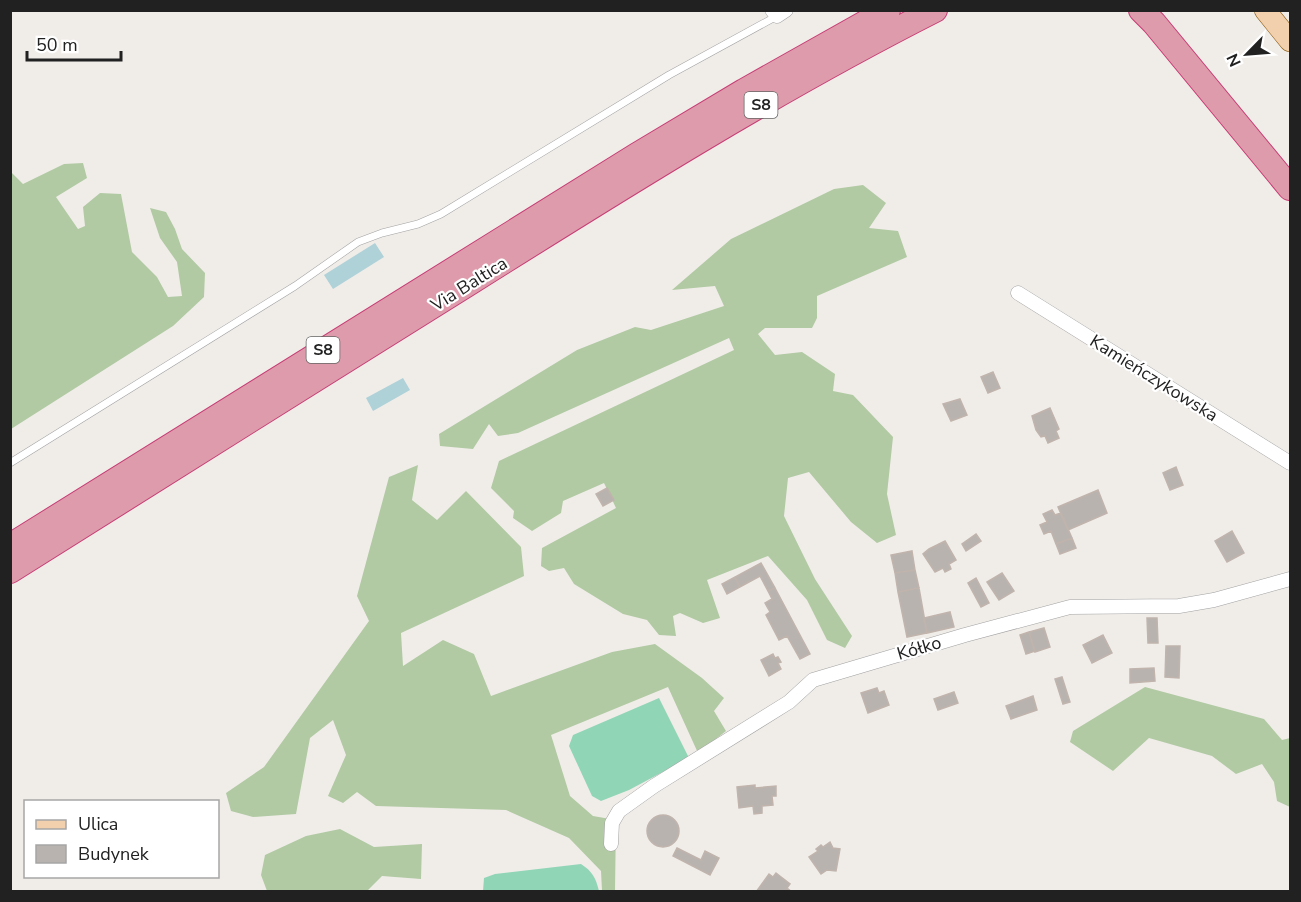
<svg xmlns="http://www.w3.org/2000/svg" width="1301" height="902" viewBox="0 0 1301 902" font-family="'Nunito Sans',sans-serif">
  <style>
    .forest { fill: #b1caa3 }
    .pitch { fill: #91d5b7 }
    .water { fill: #afd1d8 }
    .building { fill: #b9b3af; stroke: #c0b4ad; stroke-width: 1.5 }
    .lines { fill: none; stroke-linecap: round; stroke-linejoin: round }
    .service-casing { stroke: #a2a2a2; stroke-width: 8 }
    .minor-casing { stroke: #a2a2a2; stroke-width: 15 }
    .primary-casing { stroke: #8c5c12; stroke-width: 22 }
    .motorway-casing { stroke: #c73d75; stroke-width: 26 }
    .service { stroke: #fff; stroke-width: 7 }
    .minor { stroke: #fff; stroke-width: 14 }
    .primary { stroke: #f2d0ad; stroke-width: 21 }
    .motorway { stroke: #de9bab; stroke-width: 24 }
    .labels { text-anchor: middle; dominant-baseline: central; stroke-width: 4.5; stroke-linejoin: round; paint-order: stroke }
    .shield { fill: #fff; stroke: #646464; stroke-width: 1.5 }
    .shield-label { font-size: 16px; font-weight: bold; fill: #212121 }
    .street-label { font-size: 18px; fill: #212121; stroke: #fff }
  </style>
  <rect width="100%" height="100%" fill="#f0ede9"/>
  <path class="forest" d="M 83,163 L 87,178 L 56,197 L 78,229 L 85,226 L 83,207 L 100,193 L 121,194 L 132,252 L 157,277 L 168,297 L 182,296 L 177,262 L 160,238 L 150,208 L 166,212 L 175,229 L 182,249 L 205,273 L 204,297 L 173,326 L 11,429 L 11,172 L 23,184 L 64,164 Z
    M 863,185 L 886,203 L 869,228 L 898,231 L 907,257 L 817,296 L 817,318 L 812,328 L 765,328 L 758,334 L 775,355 L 802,352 L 835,374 L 833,391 L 853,395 L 893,437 L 887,494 L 896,535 L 877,543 L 851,522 L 809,472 L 788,478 L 784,516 L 815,579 L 852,636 L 845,648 L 827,640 L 807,600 L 768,556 L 707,580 L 720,618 L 703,623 L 680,613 L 673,616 L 676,636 L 659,635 L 647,620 L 623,614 L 574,584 L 564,568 L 549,571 L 541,566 L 542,548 L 616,508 L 604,483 L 563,501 L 561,513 L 532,531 L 513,518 L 514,511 L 491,488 L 499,461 L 734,350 L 729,338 L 518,433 L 498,436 L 489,424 L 473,449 L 440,446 L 439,434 L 577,350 L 635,327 L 651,330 L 724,306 L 715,286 L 672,290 L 731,239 L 834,189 Z
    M 418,465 L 412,500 L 437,520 L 466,491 L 521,547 L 524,576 L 401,633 L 403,666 L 443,640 L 474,654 L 491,696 L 612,652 L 655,644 L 702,678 L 724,698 L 714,711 L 726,731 L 698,753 L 668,687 L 551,735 L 570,796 L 593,816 L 616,820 L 615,891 L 602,891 L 601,871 L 569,838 L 506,810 L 376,806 L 357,792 L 343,803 L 328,796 L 346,755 L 333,720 L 310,738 L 296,814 L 253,817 L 231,811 L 226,793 L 264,767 L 369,621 L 357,596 L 389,477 Z
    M 1145,687 L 1264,719 L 1282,740 L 1290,738 L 1290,807 L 1277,801 L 1274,782 L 1262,764 L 1236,774 L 1212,756 L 1149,738 L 1113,771 L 1070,742 L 1073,731 Z
    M 340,829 L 374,847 L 422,844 L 421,879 L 382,876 L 367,891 L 267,891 L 261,875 L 265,855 L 306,836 Z"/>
  <path class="pitch" d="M 659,698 L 689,758 L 629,790 L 601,801 L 592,796 L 569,746 L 573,735 Z
    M 581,864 C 592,871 596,878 599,891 L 483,891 L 484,878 L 495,874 Z"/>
  <path class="water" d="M 375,243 L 384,257 L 333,289 L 324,275 Z
    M 403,378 L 410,390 L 373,411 L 366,398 Z"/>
  <path class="building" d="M 993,372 L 1000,388 L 988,393 L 981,377 Z
    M 960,399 L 967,415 L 951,421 L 943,404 Z
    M 1050,408 L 1059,429 L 1056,431 L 1059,438 L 1048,443 L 1045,436 L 1041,437 L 1036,430 L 1032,416 Z
    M 1176,467 L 1183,485 L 1170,490 L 1163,473 Z
    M 607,488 L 614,500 L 603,506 L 596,494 Z
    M 1098,490 L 1107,513 L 1068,530 L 1058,507 Z
    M 1052,510 L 1055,515 L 1061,513 L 1072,538 L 1056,544 L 1051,531 L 1044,534 L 1040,525 L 1047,522 L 1043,514 Z
    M 1232,531 L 1244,553 L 1227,562 L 1215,541 Z
    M 976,534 L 981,541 L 966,551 L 962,544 Z
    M 1072,538 L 1076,548 L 1060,554 L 1056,544 Z
    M 945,541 L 956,560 L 949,564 L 951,569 L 945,572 L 943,568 L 935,572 L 923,554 L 929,549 Z
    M 912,551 L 915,570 L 895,573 L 891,555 Z
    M 761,563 L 775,588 L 768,591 L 760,576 L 740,587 L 735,577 Z
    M 915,570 L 919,588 L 898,592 L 895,573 Z
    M 1002,573 L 1014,591 L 999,600 L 987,582 Z
    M 735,577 L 740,587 L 727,594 L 722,584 Z
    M 976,578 L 989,603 L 981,607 L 968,583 Z
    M 775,588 L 810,654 L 800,659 L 787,636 L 779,640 L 766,615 L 770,612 L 765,603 L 772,599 L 768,591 Z
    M 919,588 L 927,633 L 907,637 L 898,592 Z
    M 950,612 L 954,627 L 927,633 L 924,618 Z
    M 1147,618 L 1157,618 L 1158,643 L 1148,643 Z
    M 1044,628 L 1050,647 L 1035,652 L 1029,632 Z
    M 1029,632 L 1035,651 L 1026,654 L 1020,635 Z
    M 1103,635 L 1112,653 L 1092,663 L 1083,645 Z
    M 1166,646 L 1180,646 L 1179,678 L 1165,677 Z
    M 773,654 L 775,658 L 778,657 L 781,662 L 778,663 L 781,669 L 769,676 L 761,660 Z
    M 1154,668 L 1155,681 L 1130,683 L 1130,669 Z
    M 1062,677 L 1070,702 L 1063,704 L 1055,679 Z
    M 877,688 L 879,693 L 884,691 L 889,705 L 868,713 L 861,693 Z
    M 954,692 L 958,703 L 938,710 L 934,699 Z
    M 1033,696 L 1037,710 L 1011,719 L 1006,706 Z
    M 755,785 L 755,788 L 776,786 L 776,796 L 772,796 L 773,805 L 762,806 L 762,813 L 754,814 L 753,806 L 739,808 L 737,787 Z
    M647 831a16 16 0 1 1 32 0a16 16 0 1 1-32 0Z
    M 830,842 L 833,848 L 840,849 L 836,871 L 827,870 L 821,874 L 809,857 L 818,851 L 816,849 L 821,845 L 823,847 Z
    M 677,848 L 701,860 L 705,851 L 719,858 L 710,875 L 673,856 Z
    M 776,873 L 790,884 L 787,888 L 792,892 L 756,892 L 769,874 L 773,877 Z"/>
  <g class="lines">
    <g class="service-casing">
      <path id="service" d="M 10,463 L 295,286 L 358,242 L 382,233 L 418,224 L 441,214 L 669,75 L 777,16"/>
    </g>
    <g class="minor-casing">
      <path id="minor" d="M 772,10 L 777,16 L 786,10
        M 1018,293 L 1290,463
        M 611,844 L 612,823 L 619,811 L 654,786 L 789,702 L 813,680 L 965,635 L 1070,607 L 1179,606 L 1214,600 L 1290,579"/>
    </g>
    <g class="primary-casing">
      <path id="primary" d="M 1265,10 L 1290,41"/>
    </g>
    <g class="motorway-casing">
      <path id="motorway" d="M 1141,10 L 1154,23 L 1290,188
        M 10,546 L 637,155 L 744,91 L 888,10
        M 10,571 C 164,474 317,378 471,282 C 622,187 775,91 935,10"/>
    </g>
    <use href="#service" class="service"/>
    <use href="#minor" class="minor"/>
    <use href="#primary" class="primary"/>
    <use href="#motorway" class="motorway"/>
  </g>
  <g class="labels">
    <g class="shield">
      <rect x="744.5" y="92" width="33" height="26" rx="4.5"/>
      <rect x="306.5" y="337" width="33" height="26" rx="4.5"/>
    </g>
    <g class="shield-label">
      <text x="761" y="105">S8</text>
      <text x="323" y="350">S8</text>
    </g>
    <g class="street-label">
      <text transform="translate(469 284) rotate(-32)">Via Baltica</text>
      <text transform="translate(1154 378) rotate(32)">Kamieńczykowska</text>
      <text transform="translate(919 648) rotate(-16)">Kółko</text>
    </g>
  </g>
  <rect width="1301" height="902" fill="none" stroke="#212121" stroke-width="24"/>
  <rect x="24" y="800" width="195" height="78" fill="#ffffff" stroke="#a6a6a6" stroke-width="1.5"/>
  <rect x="36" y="820" width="30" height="9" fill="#f2d0ad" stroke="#a6a6a6" stroke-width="1.5"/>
  <text x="78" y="830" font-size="18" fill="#212121">Ulica</text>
  <rect x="36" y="845" width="30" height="18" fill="#b9b3af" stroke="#a6a6a6" stroke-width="1.5"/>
  <text x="78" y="860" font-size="18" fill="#212121">Budynek</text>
  <g transform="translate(1247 54) rotate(245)" stroke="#ffffff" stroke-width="4.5" paint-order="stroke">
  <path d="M0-4.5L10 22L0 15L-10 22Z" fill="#212121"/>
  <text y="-9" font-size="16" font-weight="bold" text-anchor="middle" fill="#212121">N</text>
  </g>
  <path d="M27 51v9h94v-9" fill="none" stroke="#212121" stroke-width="3"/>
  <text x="36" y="51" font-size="18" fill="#212121" stroke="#ffffff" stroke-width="4.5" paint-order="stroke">50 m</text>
</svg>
